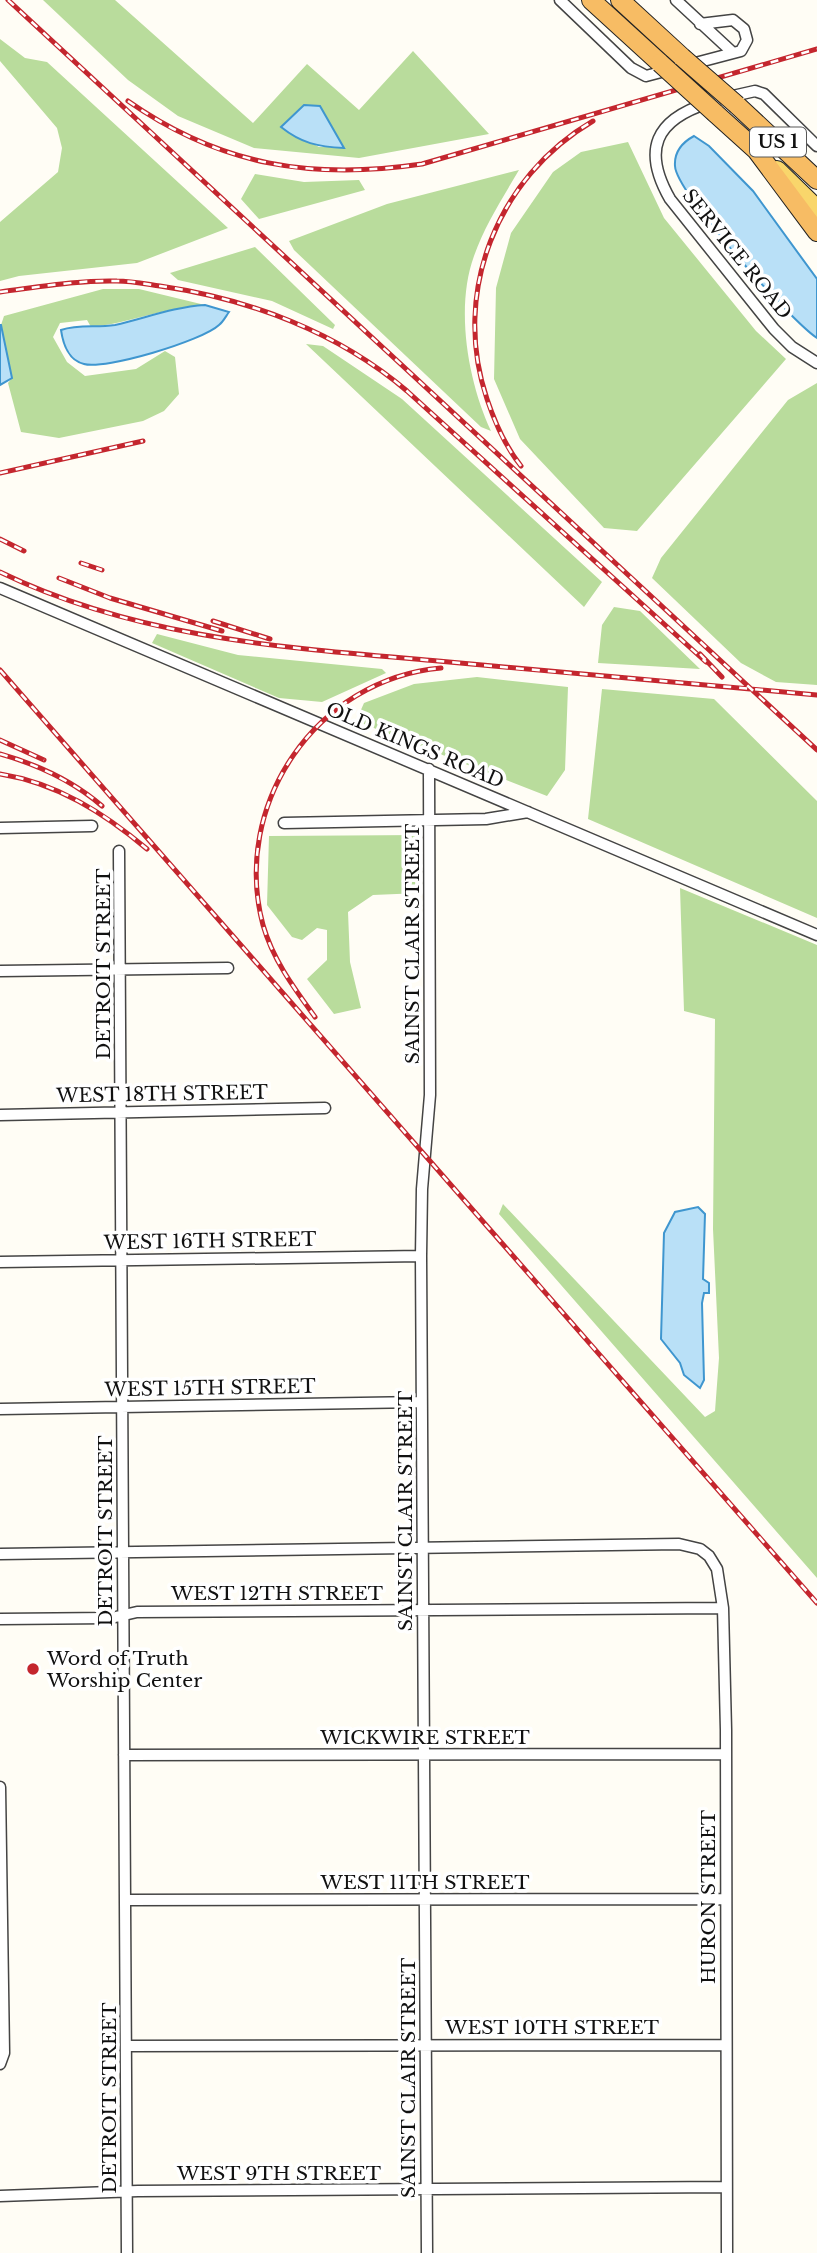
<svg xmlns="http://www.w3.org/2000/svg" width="817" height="2253" viewBox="0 0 817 2253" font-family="'Libre Baskerville',serif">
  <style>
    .forest { fill: #b9dc9c; fill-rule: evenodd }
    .water { fill: #b9e0f7; stroke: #3f96cf; stroke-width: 2 }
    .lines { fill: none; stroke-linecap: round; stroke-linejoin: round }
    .minor-casing { stroke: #444; stroke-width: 13 }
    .primary-casing { stroke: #222; stroke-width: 20 }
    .trunk-casing { stroke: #222; stroke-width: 20 }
    .minor { stroke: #fff; stroke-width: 10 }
    .primary { stroke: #f9d66b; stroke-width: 18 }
    .trunk { stroke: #f7bc64; stroke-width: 18 }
    .rail-casing { stroke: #c4262e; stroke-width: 5 }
    .rail { stroke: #fff; stroke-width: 2.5; stroke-dasharray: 8; stroke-linecap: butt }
    .trunk-bridge-casing { stroke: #222; stroke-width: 20; stroke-linecap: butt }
    .trunk-bridge { stroke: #f7bc64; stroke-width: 18 }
    .poi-dot { fill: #c4262e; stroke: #fff; stroke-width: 2.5 }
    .labels { text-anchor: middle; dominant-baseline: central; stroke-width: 7; stroke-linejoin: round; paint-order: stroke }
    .shield { fill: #fff; stroke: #585858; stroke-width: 2 }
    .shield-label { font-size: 18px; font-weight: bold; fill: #111 }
    .street-label { font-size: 19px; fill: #111; stroke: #fff }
    .poi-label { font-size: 19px; fill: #111; stroke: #fff; text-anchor: start }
  </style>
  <rect width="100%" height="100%" fill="#fffdf5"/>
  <path class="forest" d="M 43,0 L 115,0 L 253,123 L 307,64 L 359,110 L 413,51 L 489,134 L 359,158 L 254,148 L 178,116 L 128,80 ZM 304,105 L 343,147 L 319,147 L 281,127 Z
    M 0,39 L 25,58 L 47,62 L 228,228 L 137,263 L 19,276 L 0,281 L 0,222 L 58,172 L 62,148 L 57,128 L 0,61 Z
    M 628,142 L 664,218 L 756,331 L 786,359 L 637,531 L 604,528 L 520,439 L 494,379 L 496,288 L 511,233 L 553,172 L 581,152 Z
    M 519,170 C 502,199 485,225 474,256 C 455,308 468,382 491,431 L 481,427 L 294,250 L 289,241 L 387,204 Z
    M 255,174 L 304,182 L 359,180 L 365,190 L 259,219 L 241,199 Z
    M 255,247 L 335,325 L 333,329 L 272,301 L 178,280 L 170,273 Z
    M 103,289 L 139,289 L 205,305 C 166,307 130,323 91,327 L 87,320 L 60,323 L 53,337 L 67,362 L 85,376 L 136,369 L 165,351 L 175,357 L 179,394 L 164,411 L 143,421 L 59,438 L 21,432 L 8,383 L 12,378 L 1,325 L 4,316 Z
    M 306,344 L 323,346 L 402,399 L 602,582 L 584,607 Z
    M 817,383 L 817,685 L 776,682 L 741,663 L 652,578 L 661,558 L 788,400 Z
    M 614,607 L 640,611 L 700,669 L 598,663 L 602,625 Z
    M 157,634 L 238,655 L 382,669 L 386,673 L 322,702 L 279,698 L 152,643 Z
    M 477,677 L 568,687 L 565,770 L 547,796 L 356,721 L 364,703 L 414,684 Z
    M 602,689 L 714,699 L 817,801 L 817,918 L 588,819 Z
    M 421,835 L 420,893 L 373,895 L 348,912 L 350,962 L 361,1008 L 334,1014 L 307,979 L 327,960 L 327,930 L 317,928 L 302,940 L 292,937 L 267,905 L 269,836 Z
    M 680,888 L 817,945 L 817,1578 L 499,1214 L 503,1204 L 705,1417 L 715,1411 L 719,1358 L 713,1229 L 715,1019 L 684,1011 Z"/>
  <path class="water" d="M 304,105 L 320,106 L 344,148 C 318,147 301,143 281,127 Z
    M 694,136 L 709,146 L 753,191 L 817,279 L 817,338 C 791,321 676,193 675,166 C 674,152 683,142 694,136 Z
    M 205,305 L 229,312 C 226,316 223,322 219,325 C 202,341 105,370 84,364 C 69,361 63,344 61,330 C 79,324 96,328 115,325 C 146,318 173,307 205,305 Z
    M 1,325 L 12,378 L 0,385 L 0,325 Z
    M 698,1207 L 705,1214 L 703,1279 L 709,1283 L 709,1293 L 704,1293 L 702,1303 L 704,1380 L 700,1388 L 684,1375 L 680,1363 L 661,1339 L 664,1233 L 675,1212 Z"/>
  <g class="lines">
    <g class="minor-casing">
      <path id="minor" d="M 560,0 L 631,68 L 646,76 L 741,51 L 747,40 L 744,29 L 733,20 L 700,24
        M 676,0 L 731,51
        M 724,98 L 755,91 L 764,94 L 817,146
        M 708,103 C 655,120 642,150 670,199 L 774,329 L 792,347 L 817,363
        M 0,588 L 817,935
        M 284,823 L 486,819 L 528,812
        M 0,828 L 92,826
        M 119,851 L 127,2253
        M 0,971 L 228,968
        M 0,1115 L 325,1108
        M 0,1262 L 421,1256
        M 0,1409 L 421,1402
        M 0,1554 L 679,1544 L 700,1549 L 709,1556 L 717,1569 L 723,1608 L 726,1730 L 727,2253
        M 0,1619 L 111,1618 L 137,1612 L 723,1608
        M 124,1755 L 726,1754
        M 0,1787 L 4,2053 L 0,2064
        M 125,1900 L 725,1899
        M 126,2046 L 726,2045
        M 0,2196 L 138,2191 L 726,2187
        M 427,2253 L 421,1256 L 422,1189 L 430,1095 L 429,769"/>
    </g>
    <g class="primary-casing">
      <path id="primary" d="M 777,170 L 817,209"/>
    </g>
    <g class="trunk-casing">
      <path id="trunk" d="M 591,0 L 660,63
        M 620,0 L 682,57
        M 737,105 L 817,180
        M 715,113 L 756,150 L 817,232"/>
    </g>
    <use href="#minor" class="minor"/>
    <use href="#primary" class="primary"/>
    <use href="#trunk" class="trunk"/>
    <g class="rail-casing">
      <path id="rail" d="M 8,0 L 817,750
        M 128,101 C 221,166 312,180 422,164 L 817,49
        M 0,292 C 39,287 78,280 117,281 C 131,281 146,284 160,286 C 249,299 338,332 407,391 L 706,662
        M 521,466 C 505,446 495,423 487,399 C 451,293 497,177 593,121
        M 0,473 L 143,441
        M 0,539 L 24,551
        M 81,563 L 102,570
        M 0,572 C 138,639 288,648 438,661 C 564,673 691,683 817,695
        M 59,578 L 110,598 L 222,631
        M 213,621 L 270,639
        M 700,654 L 722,677
        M 0,670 L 817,1603
        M 0,740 L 44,760
        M 0,754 C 36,764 73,781 102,806
        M 0,774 C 57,783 104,813 147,849
        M 315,1017 C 294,988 273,960 263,925 C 231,805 316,679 441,668"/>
    </g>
    <use href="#rail" class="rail"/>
    <g class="trunk-bridge-casing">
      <path id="trunk-bridge" d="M 682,57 L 737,105
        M 660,63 L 715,113"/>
    </g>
    <use href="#trunk-bridge" class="trunk-bridge"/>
  </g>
  <circle class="poi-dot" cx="33" cy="1669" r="7"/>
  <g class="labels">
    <rect class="shield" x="750" y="127.5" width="56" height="29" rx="5"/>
    <g class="shield-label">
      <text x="778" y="142">US 1</text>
    </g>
    <g class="street-label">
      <text transform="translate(737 254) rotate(51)">SERVICE ROAD</text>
      <text transform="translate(415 745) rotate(23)">OLD KINGS ROAD</text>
      <text transform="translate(412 944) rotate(-90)">SAINST CLAIR STREET</text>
      <text transform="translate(103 964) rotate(-90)">DETROIT STREET</text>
      <text transform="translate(162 1094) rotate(-1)">WEST 18TH STREET</text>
      <text transform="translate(210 1241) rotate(-1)">WEST 16TH STREET</text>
      <text transform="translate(210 1388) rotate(-1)">WEST 15TH STREET</text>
      <text transform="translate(405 1511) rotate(-90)">SAINST CLAIR STREET</text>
      <text transform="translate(105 1531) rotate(-90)">DETROIT STREET</text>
      <text x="277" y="1593">WEST 12TH STREET</text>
      <text x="425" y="1737">WICKWIRE STREET</text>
      <text x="425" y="1882">WEST 11TH STREET</text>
      <text transform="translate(708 1897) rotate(-90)">HURON STREET</text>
      <text x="552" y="2027">WEST 10TH STREET</text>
      <text transform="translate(408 2078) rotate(-90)">SAINST CLAIR STREET</text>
      <text transform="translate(109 2098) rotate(-90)">DETROIT STREET</text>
      <text x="279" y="2173">WEST 9TH STREET</text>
    </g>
    <g class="poi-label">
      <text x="47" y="1658">Word of Truth<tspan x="47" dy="22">Worship Center</tspan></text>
    </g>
  </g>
</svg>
